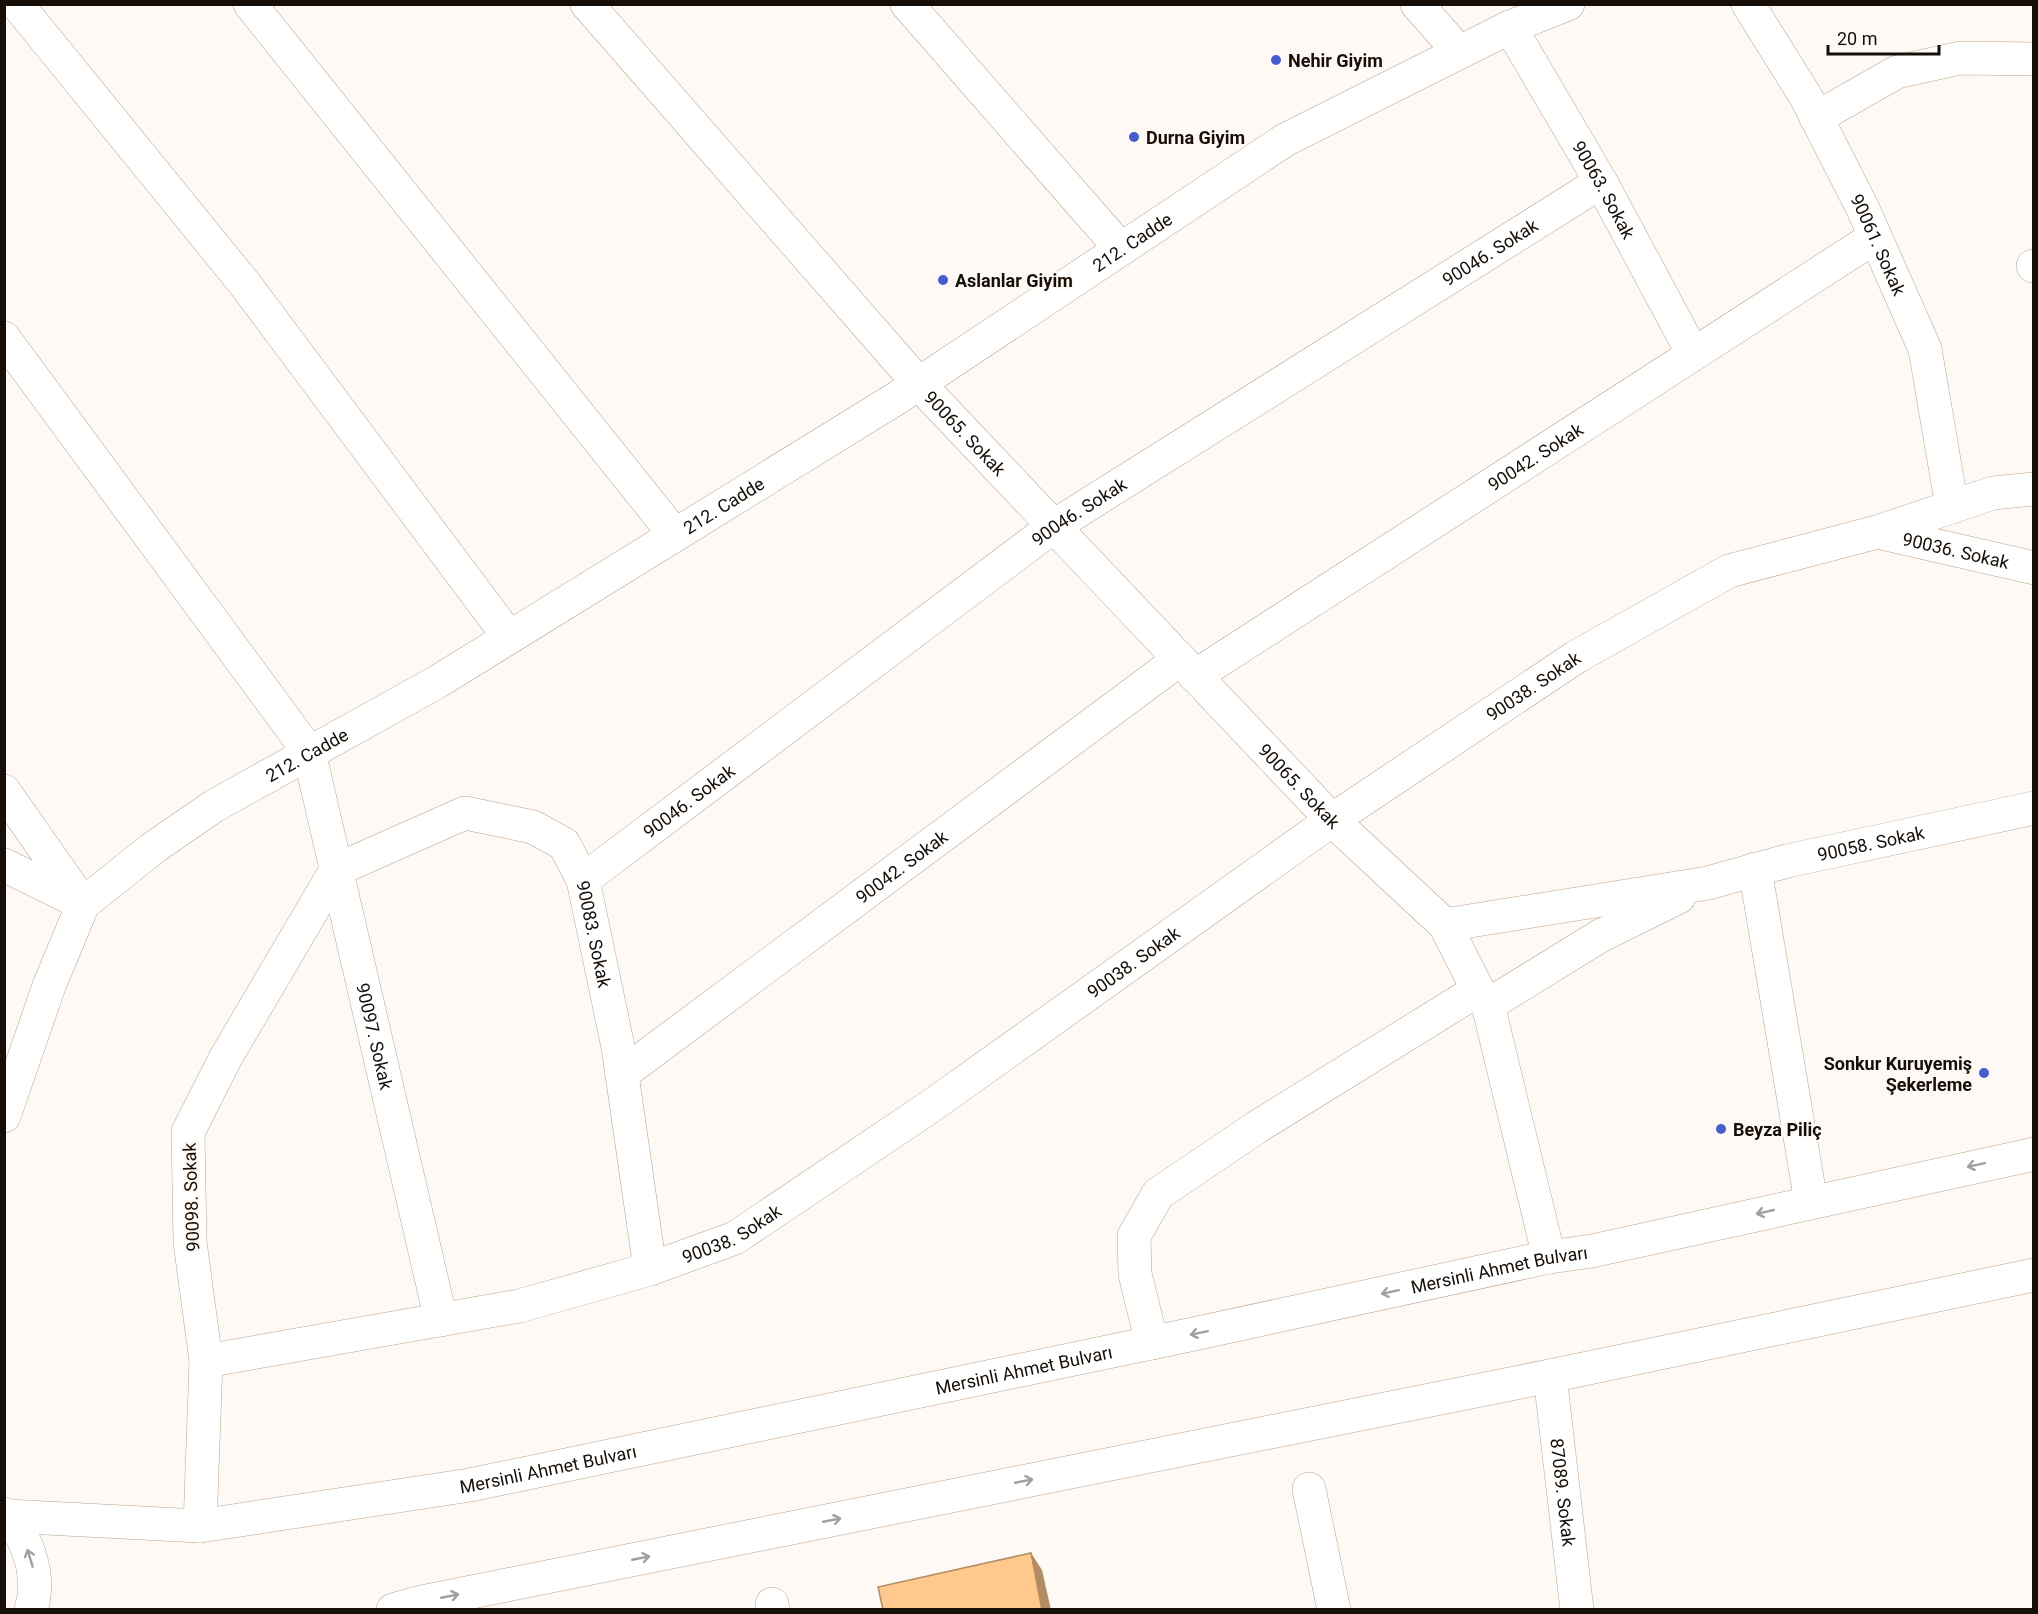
<svg xmlns="http://www.w3.org/2000/svg" width="2038" height="1614" viewBox="0 0 2038 1614" font-family="Roboto,sans-serif">
  <style>
    .lines { fill: none; stroke-linecap: round; stroke-linejoin: round }
    .street-casing { stroke: #b9a48e; stroke-width: 34 }
    .secondary-casing { stroke: #b9a48e; stroke-width: 34 }
    .street { stroke: #fff; stroke-width: 33 }
    .secondary { stroke: #fff; stroke-width: 33 }
    .shaded-wall { fill: #b28d63 }
    .building { fill: #ffc98d; stroke: #b28d63; stroke-width: 1.5 }
    .oneway { stroke: #a29f9c }
    .poi-dot { fill: #445dd1; stroke: #fef9f4; stroke-width: 2 }
    .labels { text-anchor: middle; dominant-baseline: central; stroke-width: 4.5; stroke-linejoin: round; paint-order: stroke }
    .poi-label { font-size: 18px; font-weight: bold; fill: #160e07; stroke: #fef9f4; text-anchor: start }
    .street-label { font-size: 18px; fill: #160e07; stroke: #fef9f4 }
  </style>
  <rect width="100%" height="100%" fill="#fef9f4"/>
  <g class="lines">
    <g class="street-casing">
      <g id="street">
        <path d="M 17,4 L 244,283 L 509,637"/>
        <path d="M 250,4 L 675,535"/>
        <path id="s1" d="M 587,4 L 919,384 L 1332,820 L 1445,925 L 1478,990 L 1488,1005 L 1549,1257"/>
        <path d="M 907,4 L 1121,249"/>
        <path d="M 1417,4 L 1459,52"/>
        <path id="s2" d="M 1748,4 L 1806,97 L 1863,209 L 1925,349 L 1952,507"/>
        <path id="s3" d="M 1510,27 L 1601,182 L 1693,354"/>
        <path d="M 1816,118 L 1897,72 L 1960,58 L 2034,59"/>
        <path d="M 2033,266 L 2034,266"/>
        <path id="s4" d="M 4,338 L 309,752 L 441,1320"/>
        <path id="s5" d="M 1877,532 L 2034,568"/>
        <path id="s6" d="M 1195,676 L 1875,237"/>
        <path d="M 4,791 L 83,904 L 4,865"/>
        <path d="M 1755,869 L 1811,1202"/>
        <path id="s7" d="M 583,880 L 1054,526 L 1601,182"/>
        <path id="s8" d="M 1445,925 L 1708,883 L 1787,861 L 2034,808"/>
        <path d="M 1488,1005 L 1600,936 L 1679,897"/>
        <path id="s9" d="M 622,1074 L 1180,659"/>
        <path d="M 1152,1343 L 1135,1274 L 1134,1236 L 1158,1194 L 1257,1127 L 1478,990"/>
        <path id="s10" d="M 206,1361 L 519,1306 L 650,1269 L 735,1238 L 931,1106 L 1332,820 L 1576,657 L 1729,571 L 1877,532 L 1993,493 L 2034,489"/>
        <path id="s11" d="M 1550,1376 L 1577,1610"/>
        <path d="M 1309,1489 L 1334,1610"/>
        <path id="s12" d="M 200,1526 L 206,1361 L 190,1242 L 188,1132 L 226,1057 L 336,870 L 465,813 L 533,827 L 564,844 L 583,880 L 618,1047 L 650,1269"/>
        <path d="M 772,1604 L 773,1610"/>
      </g>
    </g>
    <g class="secondary-casing">
      <g id="secondary">
        <path id="s13" d="M 4,1116 L 49,986 L 83,904 L 153,848 L 214,806 L 437,682 L 897,398 L 1285,140 L 1510,27 L 1568,4"/>
        <path d="M 4,1514 C 29,1536 41,1578 31,1610"/>
        <path id="s14" d="M 7,1516 L 200,1526 L 470,1485 L 1189,1335 L 1549,1257 L 1592,1251 L 2034,1154"/>
        <path d="M 393,1610 L 422,1602 L 1550,1376 L 2034,1275"/>
      </g>
    </g>
    <use href="#street" class="street"/>
    <use href="#secondary" class="secondary"/>
  </g>
  <path class="shaded-wall" d="M 1031,1553 L 1042,1570 L 1051,1610 L 1042,1610 Z"/>
  <path class="building" d="M 1031,1553 L 1042,1610 L 883,1610 L 878,1587 Z"/>
  <defs><path id="oneway-shaft" d="M-6 0H5M1.5-3L5.5 0L1.5 3" fill="none" stroke-width="1.6" stroke-linecap="round" stroke-linejoin="round" transform="scale(1.5)"/></defs>
  <g class="oneway">
    <use href="#oneway-shaft" transform="translate(1976 1165) rotate(168)"/>
    <use href="#oneway-shaft" transform="translate(1765 1212) rotate(167)"/>
    <use href="#oneway-shaft" transform="translate(1390 1292) rotate(168)"/>
    <use href="#oneway-shaft" transform="translate(1199 1333) rotate(168)"/>
    <use href="#oneway-shaft" transform="translate(1024 1481) rotate(-11)"/>
    <use href="#oneway-shaft" transform="translate(832 1520) rotate(-11)"/>
    <use href="#oneway-shaft" transform="translate(30 1558) rotate(-107)"/>
    <use href="#oneway-shaft" transform="translate(641 1558) rotate(-11)"/>
    <use href="#oneway-shaft" transform="translate(450 1596) rotate(-11)"/>
  </g>
  <g class="poi-dot">
    <circle cx="1276" cy="60" r="6"/>
    <circle cx="1134" cy="137" r="6"/>
    <circle cx="943" cy="280" r="6"/>
    <circle cx="1984" cy="1073" r="6"/>
    <circle cx="1721" cy="1129" r="6"/>
  </g>
  <g class="labels">
    <g class="poi-label">
      <text x="1288" y="60">Nehir Giyim</text>
      <text x="1146" y="137">Durna Giyim</text>
      <text x="955" y="280">Aslanlar Giyim</text>
      <text x="1972" y="1063" text-anchor="end">Sonkur Kuruyemiş<tspan x="1972" dy="21">Şekerleme</tspan></text>
      <text x="1733" y="1129">Beyza Piliç</text>
    </g>
    <g class="street-label">
      <text stroke="none"><textPath href="#s3" startOffset="188">90063. Sokak</textPath></text>
      <text stroke="none"><textPath href="#s13" startOffset="1468">212. Cadde</textPath></text>
      <text stroke="none"><textPath href="#s2" startOffset="274">90061. Sokak</textPath></text>
      <text stroke="none"><textPath href="#s7" startOffset="1104">90046. Sokak</textPath></text>
      <text stroke="none"><textPath href="#s1" startOffset="572">90065. Sokak</textPath></text>
      <text stroke="none"><textPath href="#s6" startOffset="405">90042. Sokak</textPath></text>
      <text stroke="none"><textPath href="#s13" startOffset="982">212. Cadde</textPath></text>
      <text stroke="none"><textPath href="#s7" startOffset="618">90046. Sokak</textPath></text>
      <text stroke="none"><textPath href="#s5" startOffset="81">90036. Sokak</textPath></text>
      <text stroke="none"><textPath href="#s10" startOffset="1515">90038. Sokak</textPath></text>
      <text stroke="none"><textPath href="#s13" startOffset="496">212. Cadde</textPath></text>
      <text stroke="none"><textPath href="#s1" startOffset="1058">90065. Sokak</textPath></text>
      <text stroke="none"><textPath href="#s7" startOffset="132">90046. Sokak</textPath></text>
      <text stroke="none"><textPath href="#s8" startOffset="434">90058. Sokak</textPath></text>
      <text stroke="none"><textPath href="#s9" startOffset="348">90042. Sokak</textPath></text>
      <text stroke="none"><textPath href="#s12" startOffset="1038">90083. Sokak</textPath></text>
      <text stroke="none"><textPath href="#s10" startOffset="1029">90038. Sokak</textPath></text>
      <text stroke="none"><textPath href="#s4" startOffset="806">90097. Sokak</textPath></text>
      <text transform="translate(191 1197) rotate(-92)">90098. Sokak</text>
      <text stroke="none"><textPath href="#s10" startOffset="543">90038. Sokak</textPath></text>
      <text stroke="none"><textPath href="#s14" startOffset="1518">Mersinli Ahmet Bulvarı</textPath></text>
      <text stroke="none"><textPath href="#s14" startOffset="1032">Mersinli Ahmet Bulvarı</textPath></text>
      <text stroke="none"><textPath href="#s14" startOffset="546">Mersinli Ahmet Bulvarı</textPath></text>
      <text stroke="none"><textPath href="#s11" startOffset="117">87089. Sokak</textPath></text>
    </g>
  </g>
  <rect width="2038" height="1614" fill="none" stroke="#160e07" stroke-width="12"/>
  <path d="M1828 45v9h111v-9" fill="none" stroke="#160e07" stroke-width="3"/>
  <text x="1837" y="45" font-size="18" fill="#160e07" stroke="#fef9f4" stroke-width="4.5" paint-order="stroke">20 m</text>
</svg>
